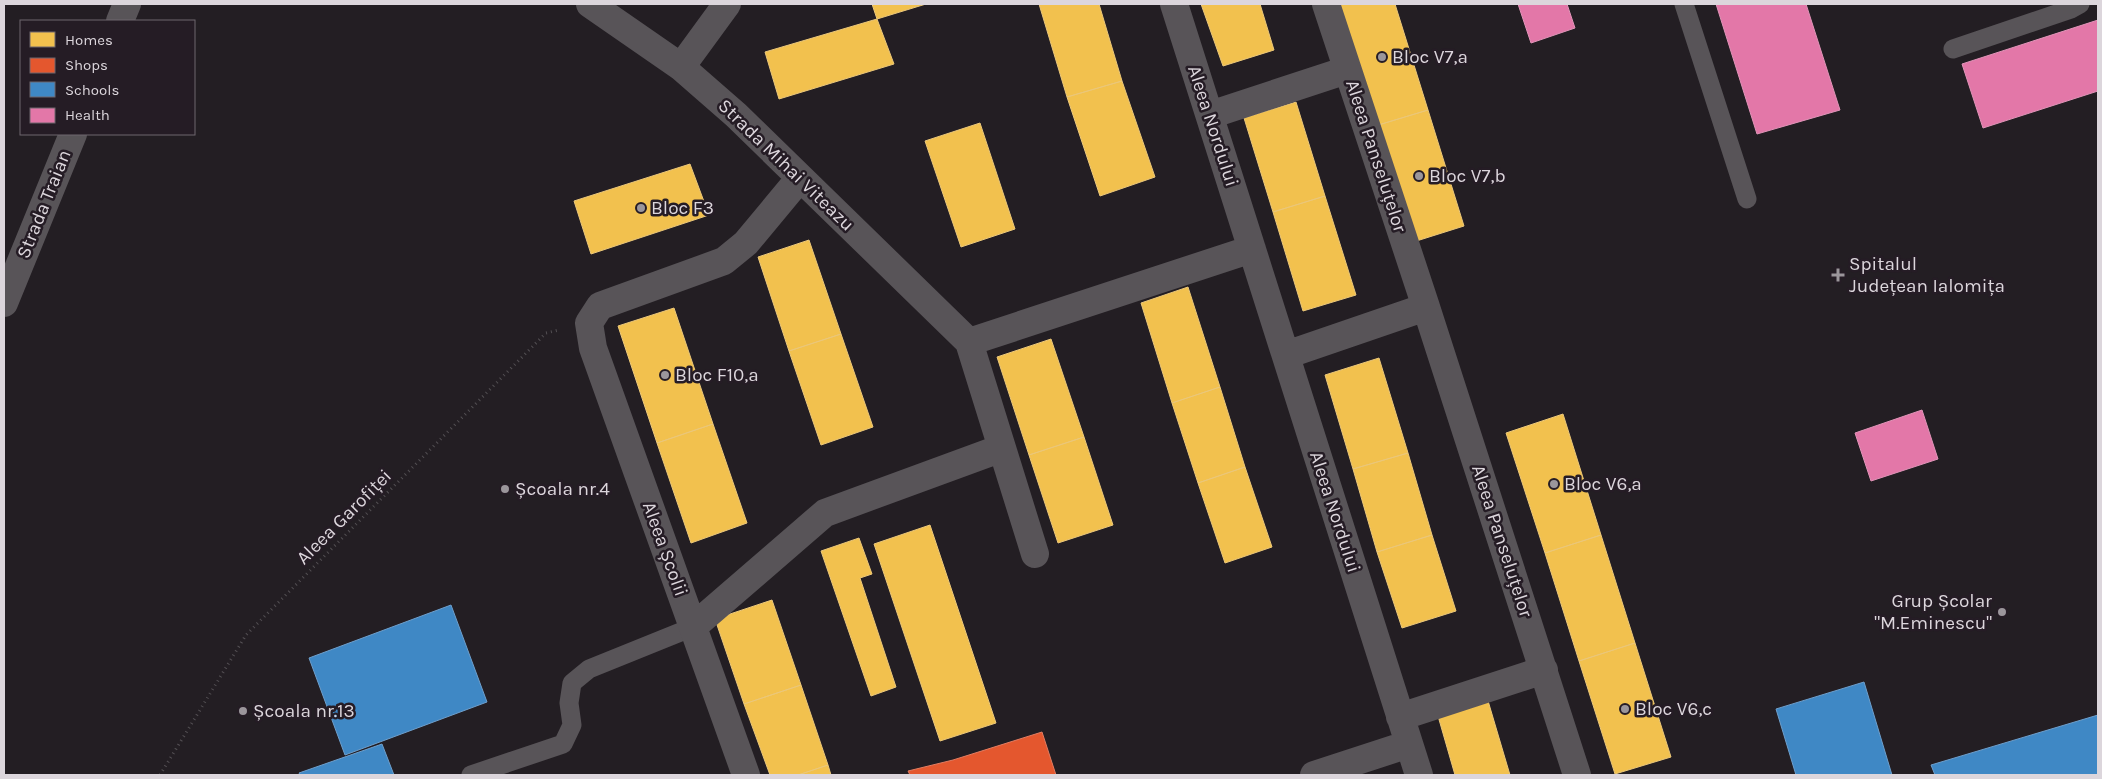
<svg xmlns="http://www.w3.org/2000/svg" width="2102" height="779" viewBox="0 0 2102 779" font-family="Karla,sans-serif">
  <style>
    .homes { fill: #f2c14e; stroke: #ebc779 }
    .shops { fill: #e4572e; stroke: #e27d62 }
    .schools { fill: #3f88c5; stroke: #6e9fcc }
    .health { fill: #e377a8; stroke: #e194b8 }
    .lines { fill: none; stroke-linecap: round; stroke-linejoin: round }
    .path { stroke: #534f53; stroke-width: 3; stroke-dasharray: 1 4; stroke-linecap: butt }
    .service { stroke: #585458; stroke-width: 19 }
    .minor { stroke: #585458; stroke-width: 28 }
    .poi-dot { fill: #9b969b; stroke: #251c25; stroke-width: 2 }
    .labels { text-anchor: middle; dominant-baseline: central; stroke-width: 5; stroke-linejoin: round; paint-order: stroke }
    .poi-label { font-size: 19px; fill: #dcd6dc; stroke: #251c25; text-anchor: start }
    .street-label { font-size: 19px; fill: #dcd6dc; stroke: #251c25 }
  </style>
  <rect width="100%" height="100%" fill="#231e23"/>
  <path class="homes" d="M 872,4 L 926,4 L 877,19 Z
    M 1039,4 L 1099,4 L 1122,81 L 1067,97 Z
    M 1201,4 L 1260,4 L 1274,50 L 1223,66 Z
    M 1336,4 L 1395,4 L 1428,110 L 1375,126 Z
    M 877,19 L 894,64 L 779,99 L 765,52 Z
    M 1122,81 L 1155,177 L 1100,196 L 1067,97 Z
    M 1296,102 L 1325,196 L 1273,212 L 1244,118 Z
    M 1428,110 L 1464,226 L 1410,243 L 1375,126 Z
    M 980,123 L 1015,229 L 961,247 L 925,141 Z
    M 690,164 L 709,215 L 591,254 L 574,201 Z
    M 1325,196 L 1356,295 L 1303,311 L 1273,212 Z
    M 809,240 L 841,334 L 789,351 L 758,257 Z
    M 1188,287 L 1220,387 L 1172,403 L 1141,303 Z
    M 674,308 L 713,424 L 657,443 L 618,326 Z
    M 841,334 L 873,427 L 821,445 L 789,351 Z
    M 1051,339 L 1084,437 L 1029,455 L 997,357 Z
    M 1379,358 L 1408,453 L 1353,469 L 1325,375 Z
    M 1220,387 L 1245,467 L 1198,483 L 1172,403 Z
    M 1563,414 L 1601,535 L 1545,553 L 1506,433 Z
    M 713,424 L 747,523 L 691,543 L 657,443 Z
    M 1084,437 L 1113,525 L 1058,543 L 1029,455 Z
    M 1408,453 L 1432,535 L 1377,552 L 1353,469 Z
    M 1245,467 L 1272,547 L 1225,563 L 1198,483 Z
    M 930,525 L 996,723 L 940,741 L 874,544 Z
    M 1432,535 L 1456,611 L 1402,628 L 1377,552 Z
    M 1601,535 L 1635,643 L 1579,661 L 1545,553 Z
    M 859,538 L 872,574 L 860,578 L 896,687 L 871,696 L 821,551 Z
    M 772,600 L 801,685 L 744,704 L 715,619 Z
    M 1635,643 L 1671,757 L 1615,774 L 1579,661 Z
    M 801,685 L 828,765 L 798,775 L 770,775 L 744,704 Z
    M 1486,694 L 1510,775 L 1455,775 L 1436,709 Z
    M 828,765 L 831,775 L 798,775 Z"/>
  <path class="shops" d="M 1042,732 L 1056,775 L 910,775 L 908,771 L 953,760 Z"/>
  <path class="schools" d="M 451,605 L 487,702 L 345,755 L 309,658 Z
    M 1864,682 L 1892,775 L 1796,775 L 1776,709 Z
    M 2098,715 L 2098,775 L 1935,775 L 1931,765 Z
    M 382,744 L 394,775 L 300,775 L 299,773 Z"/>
  <path class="health" d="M 1518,4 L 1567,4 L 1575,28 L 1531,43 Z
    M 1716,4 L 1806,4 L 1840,110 L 1757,134 Z
    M 2098,20 L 2098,91 L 1983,128 L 1962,64 Z
    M 1922,410 L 1938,459 L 1871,481 L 1855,433 Z"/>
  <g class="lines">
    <path class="path" d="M 160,775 L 246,635 L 546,333 L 559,330"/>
    <path class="service" d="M 1684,4 L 1747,199
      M 1953,49 L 2071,9 L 2080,4
      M 471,775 L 563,744 L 572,725 L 569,703 L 572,683 L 589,669 L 693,627"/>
    <path class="minor" d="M 590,4 L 681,67 L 736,115 L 969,342 L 1002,448 L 825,513 L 693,627
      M 1174,4 L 1419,775
      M 120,21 L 127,4
      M 681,67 L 727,4
      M 1210,115 L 1347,70
      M 4,303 L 73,134
      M 1426,307 L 1577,775
      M 969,342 L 1252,249
      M 1286,355 L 1426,307 L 1326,4
      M 1002,448 L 1035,554
      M 1400,717 L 1544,670
      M 746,775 L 593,348 L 589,323 L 600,306 L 724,261 L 746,243 L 800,178
      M 1314,775 L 1409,744"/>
  </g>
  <g class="poi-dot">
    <circle cx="1382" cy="57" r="5"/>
    <circle cx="1419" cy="176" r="5"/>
    <circle cx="641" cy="208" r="5"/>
    <path d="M1835.5 267.5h5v5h5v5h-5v5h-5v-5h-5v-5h5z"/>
    <circle cx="665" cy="375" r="5"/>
    <circle cx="1554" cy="484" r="5"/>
    <circle cx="505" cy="489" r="5"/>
    <circle cx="2002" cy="612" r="5"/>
    <circle cx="1625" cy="709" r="5"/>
    <circle cx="243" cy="711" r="5"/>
  </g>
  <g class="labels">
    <g class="poi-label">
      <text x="1392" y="57">Bloc V7,a</text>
      <text x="1429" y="176">Bloc V7,b</text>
      <text x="651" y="208">Bloc F3</text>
      <text x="1849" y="264">Spitalul<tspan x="1849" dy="22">Județean Ialomița</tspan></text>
      <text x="675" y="375">Bloc F10,a</text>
      <text x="1564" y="484">Bloc V6,a</text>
      <text x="515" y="489">Școala nr.4</text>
      <text x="1992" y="601" text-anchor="end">Grup Școlar<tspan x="1992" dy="22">"M.Eminescu"</tspan></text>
      <text x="1635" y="709">Bloc V6,c</text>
      <text x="253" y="711">Școala nr.13</text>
    </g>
    <g class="street-label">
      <text transform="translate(1213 126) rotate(72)">Aleea Nordului</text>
      <text transform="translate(1376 156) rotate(72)">Aleea Panseluțelor</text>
      <text transform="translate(786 165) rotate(44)">Strada Mihai Viteazu</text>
      <text transform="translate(44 204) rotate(-68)">Strada Traian</text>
      <text transform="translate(1335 512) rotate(72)">Aleea Nordului</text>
      <text transform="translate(344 517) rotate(-45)">Aleea Garofiței</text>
      <text transform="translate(1502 541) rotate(72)">Aleea Panseluțelor</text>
      <text transform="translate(665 549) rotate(70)">Aleea Școlii</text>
    </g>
  </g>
  <rect width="2102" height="779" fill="none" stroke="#dcd6dc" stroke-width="10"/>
  <rect x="20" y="20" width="175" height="115" fill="#251c25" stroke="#6e666e"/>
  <rect x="30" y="32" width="25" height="15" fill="#f2c14e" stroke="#6e666e"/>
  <text x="65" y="45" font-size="15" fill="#dcd6dc">Homes</text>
  <rect x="30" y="58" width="25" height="15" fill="#e4572e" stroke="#6e666e"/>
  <text x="65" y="70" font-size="15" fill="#dcd6dc">Shops</text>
  <rect x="30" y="82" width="25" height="15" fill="#3f88c5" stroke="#6e666e"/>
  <text x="65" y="95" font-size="15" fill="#dcd6dc">Schools</text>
  <rect x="30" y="108" width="25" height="15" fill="#e377a8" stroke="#6e666e"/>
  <text x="65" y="120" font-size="15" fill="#dcd6dc">Health</text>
</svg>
